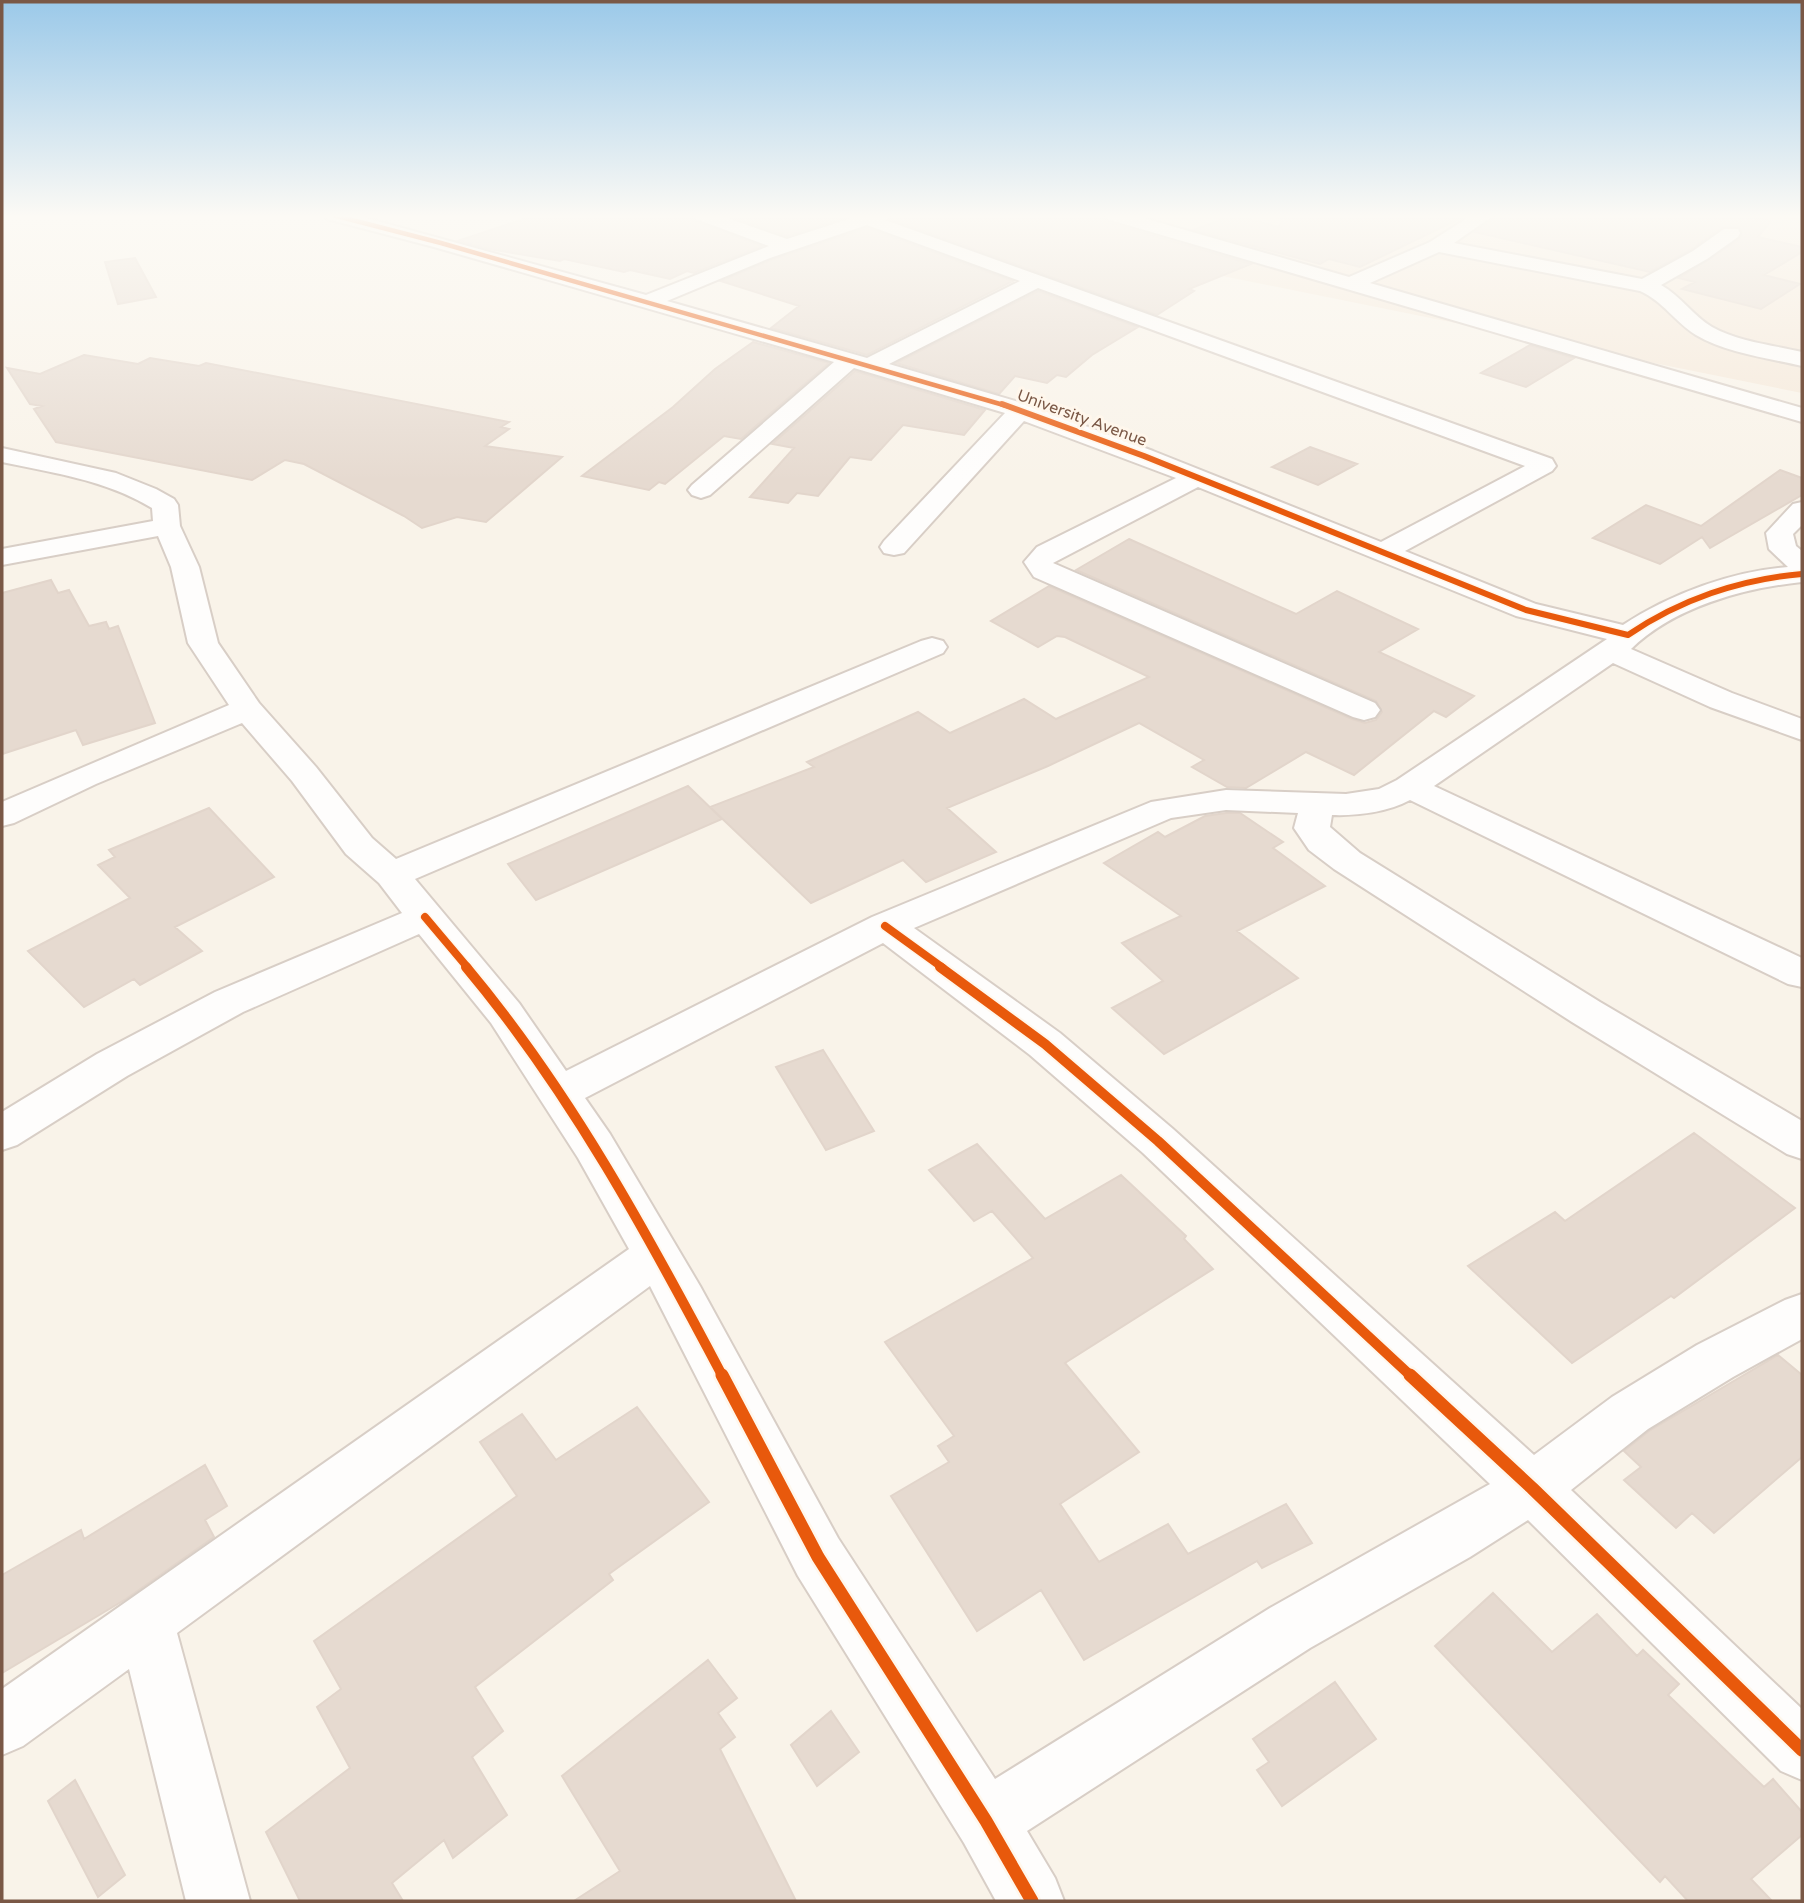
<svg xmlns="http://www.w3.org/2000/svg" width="1804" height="1903" viewBox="0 0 1804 1903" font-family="'Varela Round',sans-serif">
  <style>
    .residential { fill: #f5e8d9 }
    .building { fill: #e6dad0; stroke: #e2d5cb; stroke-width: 2 }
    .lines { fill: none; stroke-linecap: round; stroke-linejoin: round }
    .minor-casing { stroke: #d8cec6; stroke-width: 4 }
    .minor { fill: #fefdfc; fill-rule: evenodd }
    .cycleway-far4-casing { stroke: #fff7ec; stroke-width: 7 }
    .cycleway-far3-casing { stroke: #fff7ec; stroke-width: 9 }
    .cycleway-far2-casing { stroke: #fff7ec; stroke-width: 11 }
    .cycleway-far1-casing { stroke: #fff7ec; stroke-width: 14 }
    .cycleway-casing { stroke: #fff7ec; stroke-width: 18 }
    .cycleway-far4 { stroke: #e8590c; stroke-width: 4.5 }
    .cycleway-far3 { stroke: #e8590c; stroke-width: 6 }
    .cycleway-far2 { stroke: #e8590c; stroke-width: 8 }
    .cycleway-far1 { stroke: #e8590c; stroke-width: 10 }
    .cycleway { stroke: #e8590c; stroke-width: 13 }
    .labels { text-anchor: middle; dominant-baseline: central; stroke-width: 6; stroke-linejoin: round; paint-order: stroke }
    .far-street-label { font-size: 16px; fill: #7a5846; stroke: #fff7ec }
  </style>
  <rect width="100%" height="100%" fill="#f9f3e9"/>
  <path class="residential" d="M 921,215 L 1802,215 L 1802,393 Z"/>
  <path class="building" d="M 536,215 L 690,215 L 695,221 L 762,246 L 694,273 L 687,271 L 670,279 L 630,270 L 624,272 L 564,259 L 560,261 L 489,249 L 458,241 Z
    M 727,215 L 843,215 L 845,218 L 787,236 Z
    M 893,215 L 1098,215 L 1106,222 L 1251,264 L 1189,289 L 1194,291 L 1157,315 L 890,219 Z
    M 1233,215 L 1280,227 L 1282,215 L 1467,215 L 1360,267 L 1329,259 L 1320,264 L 1193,230 Z
    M 1497,215 L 1740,215 L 1771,221 L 1758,237 L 1802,247 L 1802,252 L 1764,275 L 1800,284 L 1761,309 L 1682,289 L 1695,282 L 1679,278 L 1740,239 L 1742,232 L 1738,226 L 1722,227 L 1692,249 L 1650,272 L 1475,232 Z
    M 867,228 L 1013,281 L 867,355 L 771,328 L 799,306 L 721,281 L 771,260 Z
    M 135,258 L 156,297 L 118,304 L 105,262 Z
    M 1038,291 L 1138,327 L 1092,355 L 1066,377 L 1057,375 L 1047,383 L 1015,376 L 999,394 L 896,363 Z
    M 753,342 L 829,363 L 741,439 L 724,436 L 665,484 L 659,482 L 649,490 L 582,476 L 673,407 L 715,369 Z
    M 1530,345 L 1574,358 L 1526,387 L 1481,373 Z
    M 84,355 L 138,364 L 150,358 L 199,366 L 206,363 L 509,422 L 501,427 L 509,429 L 485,446 L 562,457 L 486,522 L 457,517 L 422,528 L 404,516 L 304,464 L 285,460 L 252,480 L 56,442 L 34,409 L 42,406 L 30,404 L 7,368 L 40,374 Z
    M 855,371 L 985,410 L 964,435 L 903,425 L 871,460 L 850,457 L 818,496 L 797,493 L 788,503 L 750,497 L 794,448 L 772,444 Z
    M 1310,447 L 1357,464 L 1318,485 L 1272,467 Z
    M 1780,470 L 1802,478 L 1802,495 L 1710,548 L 1702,537 L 1660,564 L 1593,538 L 1646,505 L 1701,526 Z
    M 1129,539 L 1296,614 L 1337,591 L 1418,629 L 1379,652 L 1474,696 L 1446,717 L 1434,711 L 1354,775 L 1306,752 L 1246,788 L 1227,787 L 1192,767 L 1204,760 L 1139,723 L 1048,766 L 947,808 L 996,852 L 926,882 L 903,860 L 811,903 L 710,807 L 814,767 L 807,762 L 918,712 L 950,733 L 1024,699 L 1056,719 L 1149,677 L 1065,637 L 1057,636 L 1038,647 L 991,621 L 1049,586 L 1352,719 L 1365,723 L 1376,720 L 1382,712 L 1376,701 L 1076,570 Z
    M 51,580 L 58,593 L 69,590 L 89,626 L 106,622 L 109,629 L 118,626 L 155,723 L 83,745 L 76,730 L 2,754 L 2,593 Z
    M 688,786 L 722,819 L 536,900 L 508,864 Z
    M 209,808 L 274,877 L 175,927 L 202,951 L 140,985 L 134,979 L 84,1007 L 28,951 L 130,898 L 98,865 L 115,857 L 109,850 Z
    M 1226,813 L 1240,813 L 1283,842 L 1273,848 L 1325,886 L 1237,931 L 1298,978 L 1164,1054 L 1112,1008 L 1163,981 L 1122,943 L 1181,916 L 1104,863 L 1158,832 L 1165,837 L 1205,816 Z
    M 823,1050 L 874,1131 L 826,1150 L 776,1067 Z
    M 1694,1133 L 1795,1208 L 1674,1298 L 1671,1296 L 1572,1363 L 1468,1266 L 1555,1212 L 1565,1221 Z
    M 977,1144 L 1045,1219 L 1121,1175 L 1186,1236 L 1184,1239 L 1213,1269 L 1065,1363 L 1139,1452 L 1060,1504 L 1099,1562 L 1168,1524 L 1188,1554 L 1286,1504 L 1312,1543 L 1262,1568 L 1257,1561 L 1084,1660 L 1041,1590 L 977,1631 L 891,1496 L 949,1462 L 938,1446 L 954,1436 L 885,1342 L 1033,1258 L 992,1211 L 974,1221 L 929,1170 Z
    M 1778,1355 L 1802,1375 L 1802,1457 L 1714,1533 L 1692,1513 L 1676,1528 L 1624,1480 L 1641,1467 L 1624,1451 L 1649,1431 Z
    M 637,1407 L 709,1502 L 609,1574 L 613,1580 L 475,1687 L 503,1731 L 472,1757 L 507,1815 L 453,1858 L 444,1840 L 392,1883 L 403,1901 L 300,1901 L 266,1832 L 350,1768 L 317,1707 L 341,1689 L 314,1641 L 517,1496 L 480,1442 L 522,1414 L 556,1460 Z
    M 205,1465 L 227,1506 L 205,1520 L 214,1537 L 126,1599 L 2,1673 L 2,1575 L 81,1530 L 84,1539 Z
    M 1493,1593 L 1552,1652 L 1597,1614 L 1637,1656 L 1643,1650 L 1679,1684 L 1668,1695 L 1764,1787 L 1773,1779 L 1802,1812 L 1802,1835 L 1751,1879 L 1772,1901 L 1688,1901 L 1665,1876 L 1660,1882 L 1435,1646 Z
    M 708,1660 L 737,1698 L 718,1713 L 735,1737 L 720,1749 L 796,1901 L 574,1901 L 620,1871 L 562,1776 Z
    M 1335,1682 L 1376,1739 L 1282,1806 L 1257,1770 L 1269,1762 L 1253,1739 Z
    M 831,1711 L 859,1752 L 817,1786 L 791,1745 Z
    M 75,1780 L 125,1875 L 98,1897 L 48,1801 Z"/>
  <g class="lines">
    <g class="minor-casing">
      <path id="minor" d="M 324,215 L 355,215 L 646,295 L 769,246 L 696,219 L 693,215 L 719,215 L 787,239 L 849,219 L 846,215 L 890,215 L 885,220 L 1552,459 L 1556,466 L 1552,471 L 1405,551 L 1536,604 L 1623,625 C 1670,594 1732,571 1788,567 L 1769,549 L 1766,533 L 1793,504 L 1802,502 L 1802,525 L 1793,534 L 1796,546 L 1802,551 L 1802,582 C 1744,588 1674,607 1631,649 L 1732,693 L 1802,719 L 1802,740 L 1710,707 L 1613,663 L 1434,786 L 1802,958 L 1802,987 L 1788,984 L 1410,800 C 1388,812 1357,816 1332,815 L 1330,827 L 1360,853 L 1600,1002 L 1802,1121 L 1802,1159 L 1787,1154 L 1572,1022 L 1334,869 L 1309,850 L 1294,828 L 1298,813 L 1226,810 L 1171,818 L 914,928 L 1060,1033 L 1173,1129 L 1534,1455 L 1612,1397 L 1697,1345 L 1785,1300 L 1802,1294 L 1802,1339 L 1733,1377 L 1648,1429 L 1571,1490 L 1802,1709 L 1802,1780 L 1781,1771 L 1528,1520 L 1470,1557 L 1310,1648 L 1027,1831 L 1055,1878 L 1064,1901 L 996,1901 L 964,1843 L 798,1576 L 650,1286 L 177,1633 L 250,1901 L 186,1901 L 129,1669 L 23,1746 L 2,1755 L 2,1689 L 629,1249 L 578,1158 L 491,1023 L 419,934 L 243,1012 L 127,1076 L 17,1145 L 2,1150 L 2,1112 L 97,1054 L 215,992 L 402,913 L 379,883 L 346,854 L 292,781 L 242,723 L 96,784 L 14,823 L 2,826 L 2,802 L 229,705 L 188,643 L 171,567 L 158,536 L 2,565 L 2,549 L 153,521 L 152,508 C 106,480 54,473 2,462 L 2,448 L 116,473 L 156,489 L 174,499 L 178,505 L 180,526 L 199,567 L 218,643 L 259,703 L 316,767 L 372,838 L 396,859 L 921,641 L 932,638 L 943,641 L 947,647 L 943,653 L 415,879 L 519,1003 L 566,1071 L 872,917 L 1151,802 L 1226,790 L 1346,794 L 1379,789 L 1397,780 L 1607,639 L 1516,616 L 1198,487 L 1053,563 L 1375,703 L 1380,710 L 1375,717 L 1364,720 L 1353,717 L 1034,577 L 1024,562 L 1037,547 L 1176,478 L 1024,421 L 904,553 L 894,555 L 884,553 L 880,547 L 884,541 L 1005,413 L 854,368 L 710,495 L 701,498 L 692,495 L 688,490 L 692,485 L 834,362 L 434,247 L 327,219 ZM 867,225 L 1020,281 L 867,358 L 667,301 L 770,258 ZM 1038,288 L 1525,466 L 1381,542 L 1153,451 L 1029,405 L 889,364 ZM 883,943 L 1030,1055 L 1143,1153 L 1490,1484 L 1270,1608 L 995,1779 L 838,1538 L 700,1286 L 610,1134 L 585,1098 Z
        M 1104,215 L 1133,215 L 1349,277 L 1430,242 L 1472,215 L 1494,215 L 1454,243 L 1642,279 L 1693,251 L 1724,229 L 1738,229 L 1740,233 L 1738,237 L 1707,259 L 1661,285 C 1681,296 1693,316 1712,327 C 1739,342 1773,345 1802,352 L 1802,366 C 1768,358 1726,353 1696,335 C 1675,322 1663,301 1640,291 L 1439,252 L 1370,283 L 1802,408 L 1802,422 L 1107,219 Z"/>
    </g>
    <use href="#minor" class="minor"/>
    <g class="cycleway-far4-casing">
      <path id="cycleway-far4" d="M 333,215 L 441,243 L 1007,406"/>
    </g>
    <g class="cycleway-far3-casing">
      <path id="cycleway-far3" d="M 1002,404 L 1144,456 L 1526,610 L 1628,635 C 1679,600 1740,579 1802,574"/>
    </g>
    <g class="cycleway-far2-casing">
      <path id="cycleway-far2" d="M 425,917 L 468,968
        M 885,926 L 943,968"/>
    </g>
    <g class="cycleway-far1-casing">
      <path id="cycleway-far1" d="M 466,967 C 570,1091 648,1235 723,1377
        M 940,967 L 1045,1044 L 1158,1141 L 1412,1377"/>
    </g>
    <g class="cycleway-casing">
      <path id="cycleway" d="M 722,1375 L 818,1557 L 986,1821 L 1032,1901
        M 1410,1375 L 1532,1488 L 1802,1750"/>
    </g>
    <use href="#cycleway-far4" class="cycleway-far4"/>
    <use href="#cycleway-far3" class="cycleway-far3"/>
    <use href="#cycleway-far2" class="cycleway-far2"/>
    <use href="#cycleway-far1" class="cycleway-far1"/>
    <use href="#cycleway" class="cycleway"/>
  </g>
  <linearGradient id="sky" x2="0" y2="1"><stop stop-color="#9bc9e9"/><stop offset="0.45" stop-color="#fcfaf5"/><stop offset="1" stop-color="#fcfaf5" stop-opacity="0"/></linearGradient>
  <rect width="1804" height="481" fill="url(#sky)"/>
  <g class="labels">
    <g class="far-street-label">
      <text transform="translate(1082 418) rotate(20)">University Avenue</text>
    </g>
  </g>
  <rect width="1804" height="1903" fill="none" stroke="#7a5846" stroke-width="7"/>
</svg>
